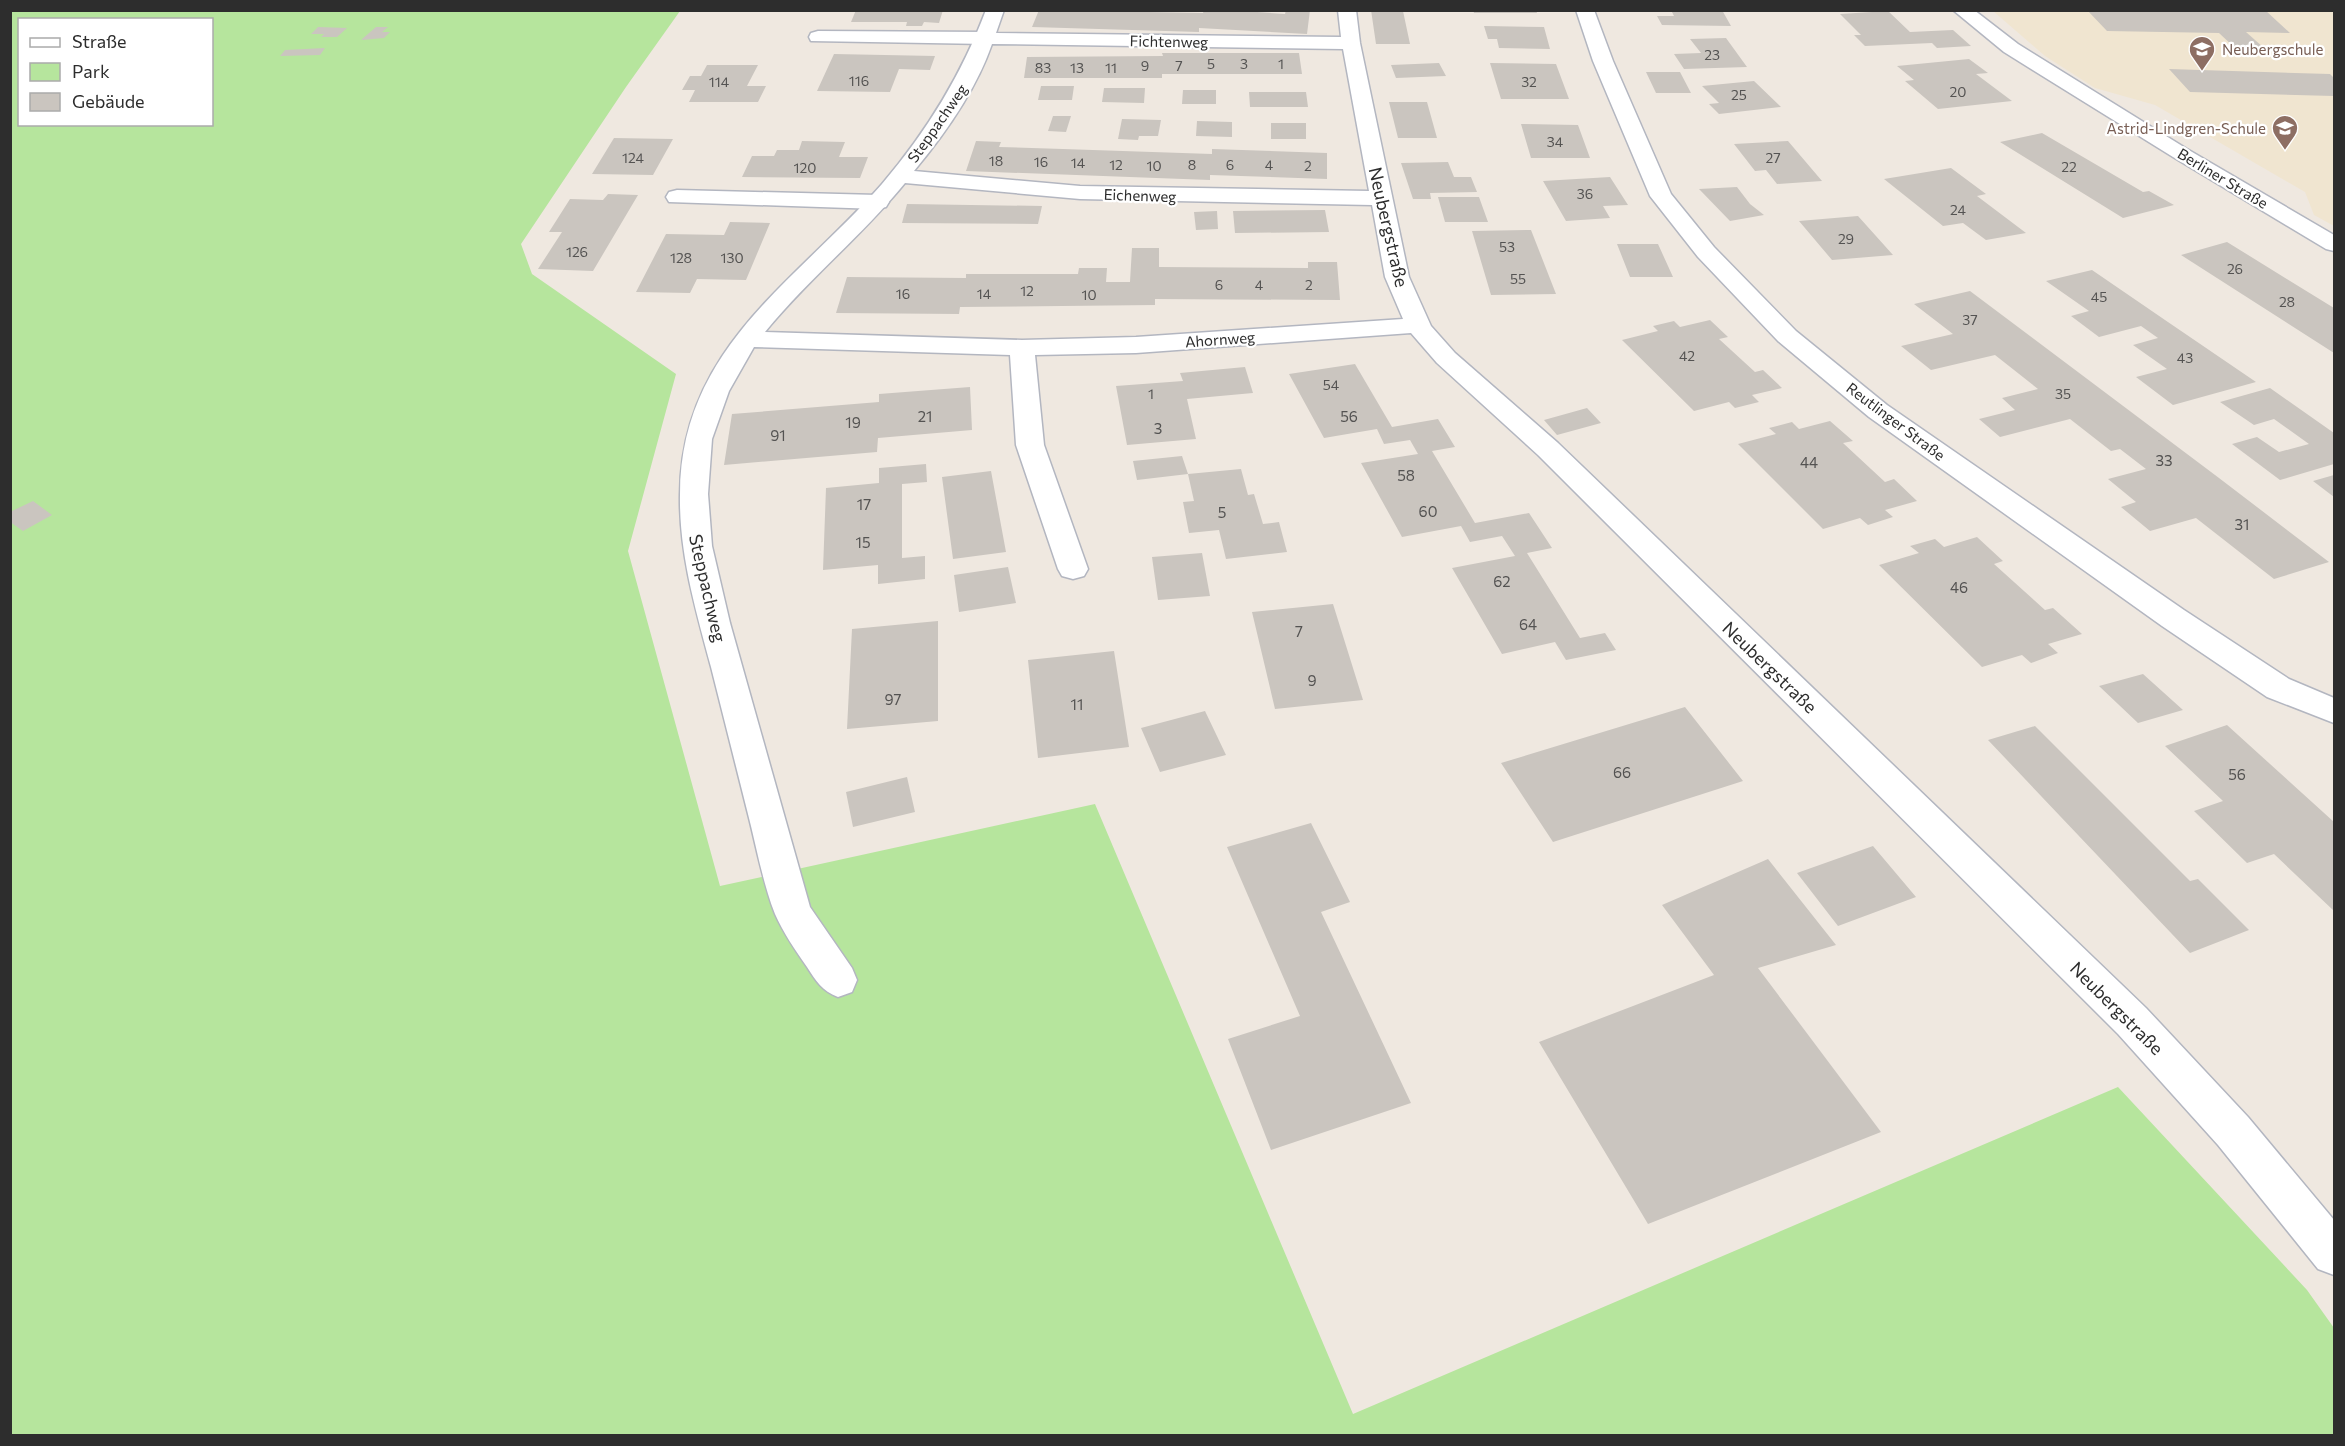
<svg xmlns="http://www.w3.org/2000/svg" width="2345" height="1446" viewBox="0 0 2345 1446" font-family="Commissioner,sans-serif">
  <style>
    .education { fill: #f0e5d0 }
    .green { fill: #b6e59d; fill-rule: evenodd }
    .building { fill: #cac5bf }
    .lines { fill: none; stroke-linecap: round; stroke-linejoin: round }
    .service-casing { stroke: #b3b6c0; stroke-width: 3 }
    .minor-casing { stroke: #b3b6c0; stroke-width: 3 }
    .service { fill: #fff; fill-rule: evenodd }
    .minor { fill: #fff; fill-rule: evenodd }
    .labels { text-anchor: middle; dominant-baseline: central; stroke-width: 4.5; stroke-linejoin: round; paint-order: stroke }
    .far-number-label { font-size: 14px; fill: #545352 }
    .far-street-label { font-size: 15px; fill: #2d2d2d; stroke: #fff }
    .far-education-label { font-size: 15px; fill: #785e54; stroke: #fff; text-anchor: start }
    .number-label { font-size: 15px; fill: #545352 }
    .street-label { font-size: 18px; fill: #2d2d2d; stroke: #fff }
  </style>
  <rect width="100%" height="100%" fill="#efe8e0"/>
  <path class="education" d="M 1993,11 L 2334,11 L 2334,226 L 2314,215 L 2305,192 L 2155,105 L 2095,88 L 2045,56 Z"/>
  <path class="green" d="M 10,11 L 680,11 L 626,87 L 521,244 L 532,274 L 676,374 L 628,551 L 720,886 L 1095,804 L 1353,1414 L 2118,1087 L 2307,1290 L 2334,1328 L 2334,1435 L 11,1435 ZM 20,20 L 212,20 L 212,124 L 20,124 Z"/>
  <path class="building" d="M 856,10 L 943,10 L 939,23 L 924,22 L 922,26 L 906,26 L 907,22 L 851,22 Z
    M 1039,10 L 1203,13 L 1204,10 L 1228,10 L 1285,14 L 1286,10 L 1310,10 L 1307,34 L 1199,28 L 1199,32 L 1032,27 Z
    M 1371,10 L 1403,11 L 1410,44 L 1376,44 Z
    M 1473,10 L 1536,10 L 1537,13 L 1474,13 Z
    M 1671,10 L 1722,10 L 1731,26 L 1662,25 L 1657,16 L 1674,16 Z
    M 2087,10 L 2265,10 L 2290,33 L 2246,32 L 2264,48 L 2235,48 L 2219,33 L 2107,31 Z
    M 1888,11 L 1910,32 L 1953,30 L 1971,46 L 1937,48 L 1932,43 L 1865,46 L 1854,35 L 1861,35 L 1840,14 Z
    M 1484,26 L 1544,27 L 1550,49 L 1499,48 L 1497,39 L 1488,39 Z
    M 318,27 L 347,28 L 337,37 L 321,37 L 324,34 L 311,34 Z
    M 376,27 L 388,27 L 382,32 L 390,32 L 384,38 L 361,40 Z
    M 1726,38 L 1747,67 L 1684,69 L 1674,54 L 1701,53 L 1690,39 Z
    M 325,48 L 320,55 L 280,56 L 285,50 Z
    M 1162,53 L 1299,53 L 1302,74 L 1162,74 L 1162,78 L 1024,78 L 1027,57 L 1163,56 Z
    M 834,54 L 935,56 L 930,70 L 899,69 L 890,92 L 817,91 Z
    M 1969,59 L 1988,73 L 1976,74 L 2012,101 L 1938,109 L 1905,81 L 1914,80 L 1897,66 Z
    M 1439,63 L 1446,76 L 1396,78 L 1391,65 Z
    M 1490,63 L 1556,64 L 1569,99 L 1501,99 Z
    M 707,65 L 758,65 L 747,86 L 766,86 L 758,102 L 689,102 L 695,90 L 682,90 L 690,76 L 701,76 Z
    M 2169,69 L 2330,74 L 2334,78 L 2334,96 L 2190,92 Z
    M 1646,72 L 1680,72 L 1691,93 L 1656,93 Z
    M 1754,81 L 1781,107 L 1719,114 L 1709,104 L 1719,103 L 1702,86 Z
    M 1041,86 L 1074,86 L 1072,100 L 1038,100 Z
    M 1104,88 L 1145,88 L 1144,103 L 1102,102 Z
    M 1183,90 L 1216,90 L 1216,104 L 1182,104 Z
    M 1249,92 L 1306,92 L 1308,107 L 1250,107 Z
    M 1389,102 L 1427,102 L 1437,138 L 1398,138 Z
    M 1053,116 L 1071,116 L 1066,132 L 1048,131 Z
    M 1122,119 L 1161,120 L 1158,136 L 1139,136 L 1138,140 L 1118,139 Z
    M 1197,121 L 1232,122 L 1232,137 L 1196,136 Z
    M 1271,123 L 1306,123 L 1306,139 L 1271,139 Z
    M 1521,124 L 1578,125 L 1590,158 L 1531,158 Z
    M 2042,133 L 2143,192 L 2149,191 L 2174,205 L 2123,218 L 2000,142 Z
    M 614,138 L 673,139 L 653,175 L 592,174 Z
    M 802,141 L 845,142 L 839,157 L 868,157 L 860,178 L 742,177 L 752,156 L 774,156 L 777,150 L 799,150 Z
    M 976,141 L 1001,142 L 999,147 L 1063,149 L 1212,154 L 1212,149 L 1327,153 L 1327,179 L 1210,175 L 1210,180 L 966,171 Z
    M 1788,141 L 1822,181 L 1777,184 L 1766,170 L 1755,171 L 1734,144 Z
    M 1448,162 L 1454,177 L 1471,177 L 1477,192 L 1430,193 L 1431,199 L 1413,199 L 1401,163 Z
    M 1951,168 L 1986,194 L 1977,196 L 2026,233 L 1986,240 L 1963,223 L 1943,226 L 1884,179 Z
    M 1610,177 L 1628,205 L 1603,206 L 1610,218 L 1566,221 L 1543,181 Z
    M 1737,187 L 1750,204 L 1764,215 L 1730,221 L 1699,189 Z
    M 608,194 L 638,195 L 593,271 L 538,269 L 562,232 L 549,232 L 570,199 L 603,200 Z
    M 1438,197 L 1479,197 L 1488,222 L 1445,222 Z
    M 907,204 L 1042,206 L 1038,224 L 902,223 Z
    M 1325,210 L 1329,232 L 1235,233 L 1233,211 Z
    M 1217,211 L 1218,229 L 1196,230 L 1194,212 Z
    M 1858,216 L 1893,255 L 1832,260 L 1799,221 Z
    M 730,222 L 770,223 L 746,280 L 697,279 L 690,293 L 636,292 L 666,234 L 724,235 Z
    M 1531,230 L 1556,294 L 1491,295 L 1472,231 Z
    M 2227,242 L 2334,308 L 2334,353 L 2181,255 Z
    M 1617,244 L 1658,244 L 1673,277 L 1630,277 Z
    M 1132,248 L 1159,248 L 1159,267 L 1308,268 L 1308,262 L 1337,262 L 1340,300 L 1155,299 L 1155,305 L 960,307 L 959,314 L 836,313 L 847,277 L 966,278 L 966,274 L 1078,274 L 1079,268 L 1107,268 L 1106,282 L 1130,282 Z
    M 2092,270 L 2165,320 L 2256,382 L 2173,405 L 2136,377 L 2167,369 L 2133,345 L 2158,338 L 2141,326 L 2099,337 L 2071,316 L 2089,311 L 2046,281 Z
    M 1970,291 L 2219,478 L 2329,562 L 2274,579 L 2196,518 L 2150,531 L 2121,507 L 2136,502 L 2108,479 L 2146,469 L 2120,449 L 2111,451 L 2070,419 L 2000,437 L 1979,419 L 2015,410 L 2002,398 L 2038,389 L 1995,355 L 1931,370 L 1901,346 L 1953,334 L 1914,304 Z
    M 1710,320 L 1728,337 L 1719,339 L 1755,372 L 1763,370 L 1782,388 L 1752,395 L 1759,402 L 1735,408 L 1729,402 L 1694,411 L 1622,340 L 1658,331 L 1653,326 L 1674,321 L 1680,327 Z
    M 1355,364 L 1392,427 L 1438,419 L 1455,447 L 1432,451 L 1475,523 L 1529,513 L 1552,548 L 1527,553 L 1580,638 L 1605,633 L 1616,650 L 1566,660 L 1555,642 L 1502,654 L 1452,568 L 1515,556 L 1502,536 L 1470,542 L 1461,526 L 1402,537 L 1361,463 L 1418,454 L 1410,440 L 1384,444 L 1377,429 L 1324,438 L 1289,374 Z
    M 1245,367 L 1253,393 L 1187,399 L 1196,439 L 1127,445 L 1116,386 L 1183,381 L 1180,373 Z
    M 970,387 L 972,430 L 878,438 L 877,452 L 724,465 L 732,414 L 879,402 L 879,394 Z
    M 2270,388 L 2334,433 L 2334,464 L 2280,480 L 2232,444 L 2257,437 L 2279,452 L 2309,444 L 2274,419 L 2254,425 L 2220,402 Z
    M 1587,408 L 1601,423 L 1557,435 L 1544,420 Z
    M 1830,421 L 1853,441 L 1843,443 L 1885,482 L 1894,479 L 1917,501 L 1885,510 L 1893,517 L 1868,525 L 1860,518 L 1823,529 L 1738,444 L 1776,434 L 1769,428 L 1792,422 L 1799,429 Z
    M 1182,456 L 1188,474 L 1137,480 L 1133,461 Z
    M 926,464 L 927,482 L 902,484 L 902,558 L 925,556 L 925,579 L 878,584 L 878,565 L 823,570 L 826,488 L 879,483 L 879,468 Z
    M 1241,469 L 1248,495 L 1254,494 L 1263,524 L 1279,522 L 1287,552 L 1226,559 L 1219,530 L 1189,533 L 1183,502 L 1194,501 L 1188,474 Z
    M 991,471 L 1006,552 L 953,559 L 942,477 Z
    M 2334,475 L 2334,497 L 2313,481 Z
    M 33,501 L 52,515 L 23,531 L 10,522 L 10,512 Z
    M 1977,537 L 2003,561 L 1994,564 L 2045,610 L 2053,608 L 2082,634 L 2048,644 L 2058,653 L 2031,663 L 2022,655 L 1982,667 L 1879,565 L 1919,553 L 1910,546 L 1935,539 L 1944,547 Z
    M 1202,553 L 1210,596 L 1158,600 L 1152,557 Z
    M 1008,567 L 1016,603 L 959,612 L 954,575 Z
    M 1333,604 L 1363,700 L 1275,709 L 1252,612 Z
    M 938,621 L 938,721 L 847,729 L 852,629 Z
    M 1114,651 L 1129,747 L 1038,758 L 1028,660 Z
    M 2143,674 L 2183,710 L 2138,723 L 2099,686 Z
    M 1685,707 L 1743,781 L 1553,842 L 1501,763 Z
    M 1205,711 L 1226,755 L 1160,772 L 1141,728 Z
    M 2227,725 L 2334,822 L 2334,911 L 2274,854 L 2247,863 L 2194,811 L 2223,801 L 2165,746 Z
    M 2035,726 L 2190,881 L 2198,879 L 2249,930 L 2190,953 L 1988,740 Z
    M 907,777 L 915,812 L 853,827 L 846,792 Z
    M 1311,823 L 1350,902 L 1321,912 L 1411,1103 L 1271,1150 L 1228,1039 L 1300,1016 L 1227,847 Z
    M 1873,846 L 1916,897 L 1838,926 L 1797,873 Z
    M 1768,859 L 1836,945 L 1758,968 L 1881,1132 L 1648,1224 L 1539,1042 L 1714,975 L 1662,905 Z"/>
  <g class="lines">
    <g class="service-casing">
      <path id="service" d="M 818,31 L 987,32 L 994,34 L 996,38 L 994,42 L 987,44 L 811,41 L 809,37 L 811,33 Z
        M 677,190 L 878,195 L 886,197 L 889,202 L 886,207 L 878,209 L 669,202 L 666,197 L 669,192 Z"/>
    </g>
    <g class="minor-casing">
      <path id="minor" d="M 986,10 L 1004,10 L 996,33 L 1341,37 L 1338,10 L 1356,10 L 1360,43 L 1409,277 L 1431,326 L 1455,353 L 1558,443 L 2146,1008 L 2248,1117 L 2334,1220 L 2334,1275 L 2318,1269 L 2218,1145 L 2118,1034 L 1538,455 L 1437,363 L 1411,333 L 1136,353 L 1035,355 L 1044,445 L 1088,569 L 1084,576 L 1073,579 L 1062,576 L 1058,569 L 1016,445 L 1010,355 L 754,347 L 729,391 L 712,439 L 708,494 L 712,546 L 730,623 L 810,907 L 852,968 L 857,980 L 852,992 L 838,997 C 822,991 816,981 807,967 C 795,950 783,932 775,914 C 762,881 756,844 747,810 C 735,762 723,715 711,667 C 696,611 679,554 680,495 C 680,348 795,283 882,184 C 927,131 961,76 986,10 ZM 992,44 L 1343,49 L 1369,191 L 1080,186 L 914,171 C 945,134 976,90 992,44 ZM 905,183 L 1080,199 L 1372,205 L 1385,277 L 1403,319 L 1136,337 L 1022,340 L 765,332 C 808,279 862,236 905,183 Z
        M 1576,10 L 1594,10 L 1613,61 L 1671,194 L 1714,247 L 1796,331 L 1887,405 L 2184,610 L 2289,679 L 2334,698 L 2334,723 L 2267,697 L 2162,626 L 1869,417 L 1778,341 L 1698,257 L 1650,196 L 1593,61 Z
        M 1953,10 L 1974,10 L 2018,44 L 2187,149 L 2334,235 L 2334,251 L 2326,249 L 2173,157 L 2004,52 Z"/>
    </g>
    <use href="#service" class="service"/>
    <use href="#minor" class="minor"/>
  </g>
  <defs>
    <g id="school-pin" transform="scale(1.35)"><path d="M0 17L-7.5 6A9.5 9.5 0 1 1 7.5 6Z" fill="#8d6e63" stroke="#fff"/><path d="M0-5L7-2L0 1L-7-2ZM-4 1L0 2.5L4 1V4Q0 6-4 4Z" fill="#fff"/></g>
  </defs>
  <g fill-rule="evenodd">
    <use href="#school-pin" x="2202" y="49"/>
    <use href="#school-pin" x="2285" y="128"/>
  </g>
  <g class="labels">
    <g class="far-number-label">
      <text x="1712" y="54">23</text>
      <text x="1211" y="63">5</text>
      <text x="1244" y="63">3</text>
      <text x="1281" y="63">1</text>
      <text x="1145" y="65">9</text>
      <text x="1179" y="65">7</text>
      <text x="1043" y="67">83</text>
      <text x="1077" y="67">13</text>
      <text x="1111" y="67">11</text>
      <text x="859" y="80">116</text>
      <text x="719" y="81">114</text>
      <text x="1529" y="81">32</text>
      <text x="1958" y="91">20</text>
      <text x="1739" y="94">25</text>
      <text x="1555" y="141">34</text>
      <text x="633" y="157">124</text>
      <text x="1773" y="157">27</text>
      <text x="996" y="160">18</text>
      <text x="1041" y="161">16</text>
      <text x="1078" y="162">14</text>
      <text x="1116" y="164">12</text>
      <text x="1192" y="164">8</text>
      <text x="1230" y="164">6</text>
      <text x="1269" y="164">4</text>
      <text x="1154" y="165">10</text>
      <text x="1308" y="165">2</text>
      <text x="2069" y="166">22</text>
      <text x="805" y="167">120</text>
      <text x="1585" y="193">36</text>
      <text x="1958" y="209">24</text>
      <text x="1846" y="238">29</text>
      <text x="1507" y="246">53</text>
      <text x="577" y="251">126</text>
      <text x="681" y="257">128</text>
      <text x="732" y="257">130</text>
      <text x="2235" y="268">26</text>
      <text x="1518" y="278">55</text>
      <text x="1219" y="284">6</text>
      <text x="1259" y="284">4</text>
      <text x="1309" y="284">2</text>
      <text x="1027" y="290">12</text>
      <text x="903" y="293">16</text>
      <text x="984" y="293">14</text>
      <text x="1089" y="294">10</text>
      <text x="2099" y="296">45</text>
      <text x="2287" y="301">28</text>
      <text x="1970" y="319">37</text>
      <text x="1687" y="355">42</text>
      <text x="2185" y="357">43</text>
      <text x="1331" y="384">54</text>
      <text x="1151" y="393">1</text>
      <text x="2063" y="393">35</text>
    </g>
    <g class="far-street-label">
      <text transform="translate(1169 41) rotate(1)">Fichtenweg</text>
      <text transform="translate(937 123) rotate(-55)">Steppachweg</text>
      <text transform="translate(2223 178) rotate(31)">Berliner Straße</text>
      <text transform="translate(1140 195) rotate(2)">Eichenweg</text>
      <text transform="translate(1220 339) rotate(-4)">Ahornweg</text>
      <text transform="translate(1896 421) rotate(37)">Reutlinger Straße</text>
    </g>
    <g class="far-education-label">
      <text x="2222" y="49">Neubergschule</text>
      <text x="2266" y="128" text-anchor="end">Astrid-Lindgren-Schule</text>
    </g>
    <g class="number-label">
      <text x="925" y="416">21</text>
      <text x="1349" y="416">56</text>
      <text x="853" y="422">19</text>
      <text x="1158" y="428">3</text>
      <text x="778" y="435">91</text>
      <text x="2164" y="460">33</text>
      <text x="1809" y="462">44</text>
      <text x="1406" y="475">58</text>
      <text x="864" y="504">17</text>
      <text x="1428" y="511">60</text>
      <text x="1222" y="512">5</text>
      <text x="2242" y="524">31</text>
      <text x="863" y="542">15</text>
      <text x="1502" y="581">62</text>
      <text x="1959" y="587">46</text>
      <text x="1528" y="624">64</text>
      <text x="1299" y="631">7</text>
      <text x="1312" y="680">9</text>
      <text x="893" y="699">97</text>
      <text x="1077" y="704">11</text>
      <text x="1622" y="772">66</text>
      <text x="2237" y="774">56</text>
    </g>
    <g class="street-label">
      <text transform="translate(1389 227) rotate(77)">Neubergstraße</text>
      <text transform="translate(708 588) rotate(77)">Steppachweg</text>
      <text transform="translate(1770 667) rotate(44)">Neubergstraße</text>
      <text transform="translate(2117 1008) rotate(45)">Neubergstraße</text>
    </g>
  </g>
  <rect width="2345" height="1446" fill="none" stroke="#2d2d2d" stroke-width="24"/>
  <rect x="18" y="18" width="195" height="108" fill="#ffffff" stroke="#ababab" stroke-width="1.5"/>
  <rect x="30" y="38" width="30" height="9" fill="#ffffff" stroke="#ababab" stroke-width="1.5"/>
  <text x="72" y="48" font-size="18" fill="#2d2d2d">Straße</text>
  <rect x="30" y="63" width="30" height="18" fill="#b6e59d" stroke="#ababab" stroke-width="1.5"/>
  <text x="72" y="78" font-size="18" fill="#2d2d2d">Park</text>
  <rect x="30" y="93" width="30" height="18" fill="#cac5bf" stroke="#ababab" stroke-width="1.5"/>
  <text x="72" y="108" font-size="18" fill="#2d2d2d">Gebäude</text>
</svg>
